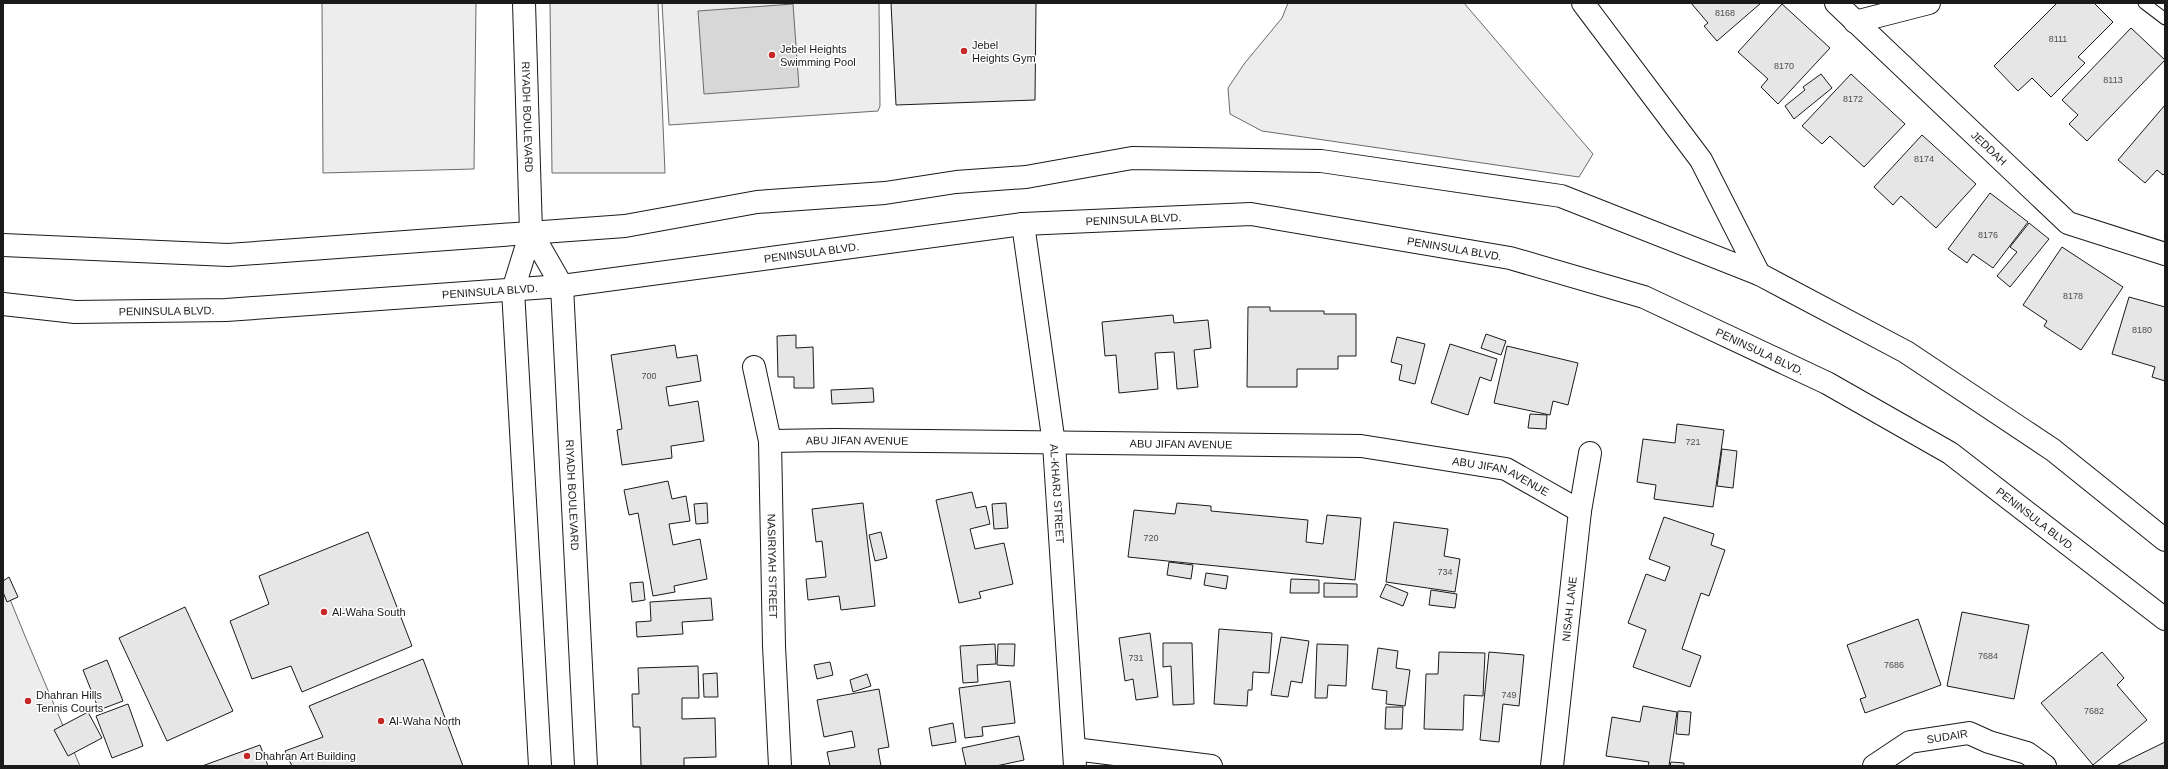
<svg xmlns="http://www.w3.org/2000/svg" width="2168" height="769" viewBox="0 0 2168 769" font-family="Helvetica,sans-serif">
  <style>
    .built { fill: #ededed; stroke: #6a6a6a }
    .water { fill: #d7d7d7; stroke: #6a6a6a }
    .building { fill: #e6e6e6; stroke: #1a1a1a }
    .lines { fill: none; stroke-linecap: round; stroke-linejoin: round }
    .lane-casing { stroke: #1a1a1a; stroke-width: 13 }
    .street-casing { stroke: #1a1a1a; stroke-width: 24 }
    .secondary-casing { stroke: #1a1a1a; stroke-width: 24 }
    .lane { stroke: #fff; stroke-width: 11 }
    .street { stroke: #fff; stroke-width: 22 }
    .secondary { stroke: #fff; stroke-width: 22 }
    .poi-dot { fill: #c62828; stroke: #fff; stroke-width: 1.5 }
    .labels { text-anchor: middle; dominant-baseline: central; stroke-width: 3; stroke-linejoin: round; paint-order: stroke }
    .number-label { font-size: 9px; fill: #4d4d4d }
    .poi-label { font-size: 11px; fill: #1a1a1a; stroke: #fff; text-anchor: start }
    .street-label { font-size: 11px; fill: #1a1a1a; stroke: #fff }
  </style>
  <rect width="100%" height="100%" fill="#fff"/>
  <path class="built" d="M 322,3 L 476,3 L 474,169 L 323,173 Z
    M 550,3 L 658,3 L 665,173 L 552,173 Z
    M 662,3 L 879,3 L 880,106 L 878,111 L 669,125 Z
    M 1288,3 L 1464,3 L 1593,154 L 1579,177 L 1262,131 L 1230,114 L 1228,88 L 1244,64 L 1282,18 Z
    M 3,582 L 25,636 L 80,766 L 3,766 Z"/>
  <path class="water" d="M 793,4 L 799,87 L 704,94 L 698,11 Z"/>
  <path class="building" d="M 891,3 L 1036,3 L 1035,100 L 896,105 Z
    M 1691,3 L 1761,3 L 1717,41 L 1704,26 L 1708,23 Z
    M 2057,3 L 2094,3 L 2113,22 L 2078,57 L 2085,63 L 2051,97 L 2032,78 L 2018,91 L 1994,66 Z
    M 1782,4 L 1830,48 L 1778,104 L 1761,87 L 1768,79 L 1738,52 Z
    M 2131,28 L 2165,60 L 2087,141 L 2069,124 L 2078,115 L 2062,100 Z
    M 1821,74 L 1832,88 L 1794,119 L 1785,106 L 1805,90 L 1803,87 Z
    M 1851,74 L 1905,124 L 1864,167 L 1830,136 L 1822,144 L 1802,126 Z
    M 2165,105 L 2165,173 L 2163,175 L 2157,170 L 2145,183 L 2118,160 Z
    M 1922,135 L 1976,184 L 1936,228 L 1901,196 L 1893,205 L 1874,187 Z
    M 1990,193 L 2028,222 L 1993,268 L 1973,254 L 1967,263 L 1948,249 Z
    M 2029,223 L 2049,239 L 2010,287 L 1997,276 L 2017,252 L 2010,247 Z
    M 2062,247 L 2123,287 L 2081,350 L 2044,326 L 2047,321 L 2023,305 Z
    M 2129,297 L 2165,307 L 2165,381 L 2152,377 L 2155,367 L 2112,354 Z
    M 1248,307 L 1270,307 L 1270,311 L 1324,311 L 1324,314 L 1356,314 L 1356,356 L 1338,356 L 1338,369 L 1297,369 L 1297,387 L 1247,387 Z
    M 1173,315 L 1174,323 L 1208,320 L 1211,348 L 1194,350 L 1198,387 L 1177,389 L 1174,352 L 1155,353 L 1158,389 L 1119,393 L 1116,355 L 1105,356 L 1102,322 Z
    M 1486,334 L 1506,341 L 1501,355 L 1481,348 Z
    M 796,335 L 796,348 L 813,347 L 814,388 L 794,388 L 794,377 L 778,377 L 777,336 Z
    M 1397,337 L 1425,344 L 1415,384 L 1399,380 L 1402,365 L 1391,362 Z
    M 1450,344 L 1497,359 L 1491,381 L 1480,377 L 1468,415 L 1431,403 Z
    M 675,345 L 677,358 L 697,355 L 701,381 L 666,387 L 669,406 L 698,401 L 704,441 L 671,446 L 672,458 L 622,465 L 617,430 L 622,429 L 611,355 Z
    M 1507,346 L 1578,363 L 1568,405 L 1553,401 L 1550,415 L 1494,403 Z
    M 873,388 L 874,402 L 832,404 L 831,390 Z
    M 1530,414 L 1547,415 L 1546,429 L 1528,428 Z
    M 1677,424 L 1724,430 L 1713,507 L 1654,499 L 1656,485 L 1637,482 L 1643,439 L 1675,443 Z
    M 1722,449 L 1737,451 L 1733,488 L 1717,486 Z
    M 668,481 L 672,499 L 686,496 L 690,521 L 669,524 L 673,545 L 700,539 L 707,579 L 674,586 L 675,592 L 653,596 L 638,513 L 629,515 L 624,490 Z
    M 972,492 L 976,508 L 986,506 L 990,524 L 970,529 L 975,549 L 1004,543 L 1013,584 L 979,592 L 981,598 L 959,603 L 936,500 Z
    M 707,503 L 708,523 L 696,524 L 694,504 Z
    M 863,503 L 875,606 L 841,610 L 839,596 L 808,600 L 806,579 L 826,577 L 822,541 L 816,542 L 812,509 Z
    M 1006,503 L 1008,528 L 994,529 L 992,504 Z
    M 1177,503 L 1211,506 L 1211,511 L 1308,520 L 1306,542 L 1323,544 L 1327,515 L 1361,518 L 1355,580 L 1128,557 L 1134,510 L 1175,514 Z
    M 1664,517 L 1714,534 L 1711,545 L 1725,550 L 1709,596 L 1701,593 L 1682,649 L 1701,656 L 1690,687 L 1633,667 L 1646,630 L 1628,623 L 1646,574 L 1665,581 L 1670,567 L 1649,559 Z
    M 1394,522 L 1448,529 L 1444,556 L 1460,559 L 1455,592 L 1386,582 Z
    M 368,532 L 412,646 L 302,692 L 291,666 L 252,679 L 230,621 L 269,604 L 259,576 Z
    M 881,532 L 887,558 L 875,561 L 869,535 Z
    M 1169,562 L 1193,565 L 1191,579 L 1167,575 Z
    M 1206,573 L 1228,576 L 1226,589 L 1204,585 Z
    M 9,577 L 18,597 L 7,602 L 3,592 L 3,581 Z
    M 1291,579 L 1319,580 L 1319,593 L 1290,593 Z
    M 643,582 L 645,600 L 632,602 L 630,583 Z
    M 1324,583 L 1357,584 L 1357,597 L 1324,597 Z
    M 1386,584 L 1408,593 L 1403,606 L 1380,597 Z
    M 1431,590 L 1457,594 L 1455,608 L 1429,605 Z
    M 711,598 L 713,620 L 682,622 L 683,634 L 637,637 L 636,622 L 651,621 L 650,602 Z
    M 185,607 L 233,711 L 167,741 L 119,638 Z
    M 1962,612 L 2029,625 L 2014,699 L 1947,686 Z
    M 1918,619 L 1941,685 L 1865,713 L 1860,699 L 1866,697 L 1847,645 Z
    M 1219,629 L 1272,633 L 1269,673 L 1253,672 L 1252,690 L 1248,690 L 1247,706 L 1214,704 Z
    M 1150,633 L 1158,697 L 1136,700 L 1133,679 L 1125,681 L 1119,638 Z
    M 1281,637 L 1309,641 L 1302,683 L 1291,681 L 1288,697 L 1271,695 Z
    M 1163,643 L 1192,643 L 1194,704 L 1173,705 L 1171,666 L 1163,667 Z
    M 995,644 L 996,664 L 977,665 L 978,682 L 963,683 L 960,646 Z
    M 998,644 L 1015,644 L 1014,666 L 997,665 Z
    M 1317,644 L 1348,645 L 1346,686 L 1328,685 L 1327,698 L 1315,698 Z
    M 1378,648 L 1398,651 L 1396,668 L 1410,670 L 1405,706 L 1386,704 L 1387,691 L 1372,689 Z
    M 1439,652 L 1485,653 L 1483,696 L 1464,695 L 1463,730 L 1424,729 L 1426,674 L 1438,674 Z
    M 1489,652 L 1524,655 L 1519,706 L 1503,704 L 1499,742 L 1480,740 Z
    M 2102,652 L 2124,678 L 2117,685 L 2147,720 L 2093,765 L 2041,703 Z
    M 423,659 L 463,766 L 292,766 L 285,751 L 323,737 L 309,706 Z
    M 107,660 L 123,701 L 99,710 L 83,670 Z
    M 830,662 L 833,675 L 817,679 L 814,665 Z
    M 698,666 L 699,698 L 682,698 L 682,719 L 715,718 L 716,757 L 684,758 L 684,766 L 641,766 L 640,727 L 633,727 L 632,694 L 639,694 L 638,668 Z
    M 717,673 L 718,697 L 704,697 L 703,674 Z
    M 867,674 L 871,686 L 853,692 L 850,680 Z
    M 1010,681 L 1015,723 L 982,727 L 983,736 L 965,738 L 959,688 Z
    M 879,689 L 889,747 L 878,749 L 881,766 L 830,766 L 827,752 L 855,747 L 852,731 L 824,737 L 817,700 Z
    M 128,704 L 143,746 L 112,758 L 96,716 Z
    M 1643,706 L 1677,712 L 1669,766 L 1648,766 L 1649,762 L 1606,756 L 1612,717 L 1640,722 Z
    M 1386,707 L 1403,707 L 1402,729 L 1385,729 Z
    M 1678,711 L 1691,712 L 1689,735 L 1676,734 Z
    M 88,712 L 102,738 L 68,756 L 54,730 Z
    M 953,723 L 956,742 L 932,746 L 929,728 Z
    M 1019,736 L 1024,760 L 996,766 L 966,766 L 962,748 Z
    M 2165,742 L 2165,766 L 2118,766 L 2118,765 Z
    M 260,745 L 268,766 L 202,766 Z
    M 1671,762 L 1684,763 L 1684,766 L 1670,766 Z"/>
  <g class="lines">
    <g class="lane-casing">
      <path id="lane" d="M 2144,3 L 2165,19"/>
    </g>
    <g class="street-casing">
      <g id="street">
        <path id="s1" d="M 524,3 L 531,232"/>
        <path d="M 1583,3 L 1701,160 L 1759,274"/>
        <path id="s2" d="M 1836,3 L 2068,223 L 2165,254"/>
        <path d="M 1855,22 L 1929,3"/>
        <path id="s3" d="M 1023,224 L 1054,444 L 1075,766"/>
        <path id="s4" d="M 754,367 L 770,441 L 774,646 L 780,766"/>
        <path id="s5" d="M 770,441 L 834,440 L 1361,446 L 1506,469 L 1580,511"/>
        <path d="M 1074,749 L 1211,766"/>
        <path id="s6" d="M 1552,766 L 1580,511 L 1590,453"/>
        <path id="s7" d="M 1874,766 L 1910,742 L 1969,733 L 1989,742 L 2027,753 L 2045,766"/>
      </g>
    </g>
    <g class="secondary-casing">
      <g id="secondary">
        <path d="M 3,245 L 228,255 L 625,226 L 757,202 L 885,193 L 956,182 L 1026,177 L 1132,158 L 1321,161 L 1561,196 L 1759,274 L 1906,352 L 2053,450 L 2165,540"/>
        <path id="s8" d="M 3,304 L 75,312 L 226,310 L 562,286 L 1023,224 L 1251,214 L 1510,258 L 1644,297 L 1827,383 L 1950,453 L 2165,619"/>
        <path id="s9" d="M 540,766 L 513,290 L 531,232 L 562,286 L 586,766"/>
      </g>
    </g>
    <use href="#lane" class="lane"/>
    <use href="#street" class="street"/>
    <use href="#secondary" class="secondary"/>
  </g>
  <g class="poi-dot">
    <circle cx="964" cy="51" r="4"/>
    <circle cx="772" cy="55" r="4"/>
    <circle cx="324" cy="612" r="4"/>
    <circle cx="28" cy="701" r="4"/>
    <circle cx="381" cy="721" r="4"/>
    <circle cx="247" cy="756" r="4"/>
  </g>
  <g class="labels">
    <g class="number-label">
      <text x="1725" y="13">8168</text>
      <text x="2058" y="39">8111</text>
      <text x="1784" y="66">8170</text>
      <text x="2113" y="80">8113</text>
      <text x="1853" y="99">8172</text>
      <text x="1924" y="159">8174</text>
      <text x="1988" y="235">8176</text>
      <text x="2073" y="296">8178</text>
      <text x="2142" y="330">8180</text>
      <text x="649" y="376">700</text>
      <text x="1693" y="442">721</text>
      <text x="1151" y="538">720</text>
      <text x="1445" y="572">734</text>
      <text x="1988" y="656">7684</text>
      <text x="1136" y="658">731</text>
      <text x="1894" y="665">7686</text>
      <text x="1509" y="695">749</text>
      <text x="2094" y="711">7682</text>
    </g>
    <g class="poi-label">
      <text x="972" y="45">Jebel<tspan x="972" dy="13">Heights Gym</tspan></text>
      <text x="780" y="49">Jebel Heights<tspan x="780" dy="13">Swimming Pool</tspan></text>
      <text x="332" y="612">Al-Waha South</text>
      <text x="36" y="695">Dhahran Hills<tspan x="36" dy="13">Tennis Courts</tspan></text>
      <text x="389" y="721">Al-Waha North</text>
      <text x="255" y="756">Dhahran Art Building</text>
    </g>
    <g class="street-label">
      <text stroke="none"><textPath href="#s1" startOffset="114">RIYADH BOULEVARD</textPath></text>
      <text stroke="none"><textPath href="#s2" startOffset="211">JEDDAH</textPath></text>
      <text stroke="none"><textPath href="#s8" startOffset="1136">PENINSULA BLVD.</textPath></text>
      <text stroke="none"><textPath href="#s8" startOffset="1460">PENINSULA BLVD.</textPath></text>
      <text stroke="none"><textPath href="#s8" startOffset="812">PENINSULA BLVD.</textPath></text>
      <text stroke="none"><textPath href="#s8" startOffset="488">PENINSULA BLVD.</textPath></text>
      <text stroke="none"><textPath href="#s8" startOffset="164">PENINSULA BLVD.</textPath></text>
      <text stroke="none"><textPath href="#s8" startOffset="1784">PENINSULA BLVD.</textPath></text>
      <text stroke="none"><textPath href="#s5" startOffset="87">ABU JIFAN AVENUE</textPath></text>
      <text stroke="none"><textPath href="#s5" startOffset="411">ABU JIFAN AVENUE</textPath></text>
      <text stroke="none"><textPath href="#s5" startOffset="735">ABU JIFAN AVENUE</textPath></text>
      <text stroke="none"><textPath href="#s3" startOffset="272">AL-KHARJ STREET</textPath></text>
      <text stroke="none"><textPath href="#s9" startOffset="809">RIYADH BOULEVARD</textPath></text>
      <text stroke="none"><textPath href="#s8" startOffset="2108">PENINSULA BLVD.</textPath></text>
      <text stroke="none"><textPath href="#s4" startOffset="201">NASIRIYAH STREET</textPath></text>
      <text stroke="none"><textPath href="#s6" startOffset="158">NISAH LANE</textPath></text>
      <text stroke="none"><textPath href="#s7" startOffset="81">SUDAIR</textPath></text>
    </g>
  </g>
  <rect width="2168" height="769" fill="none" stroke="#1a1a1a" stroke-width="8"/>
</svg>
